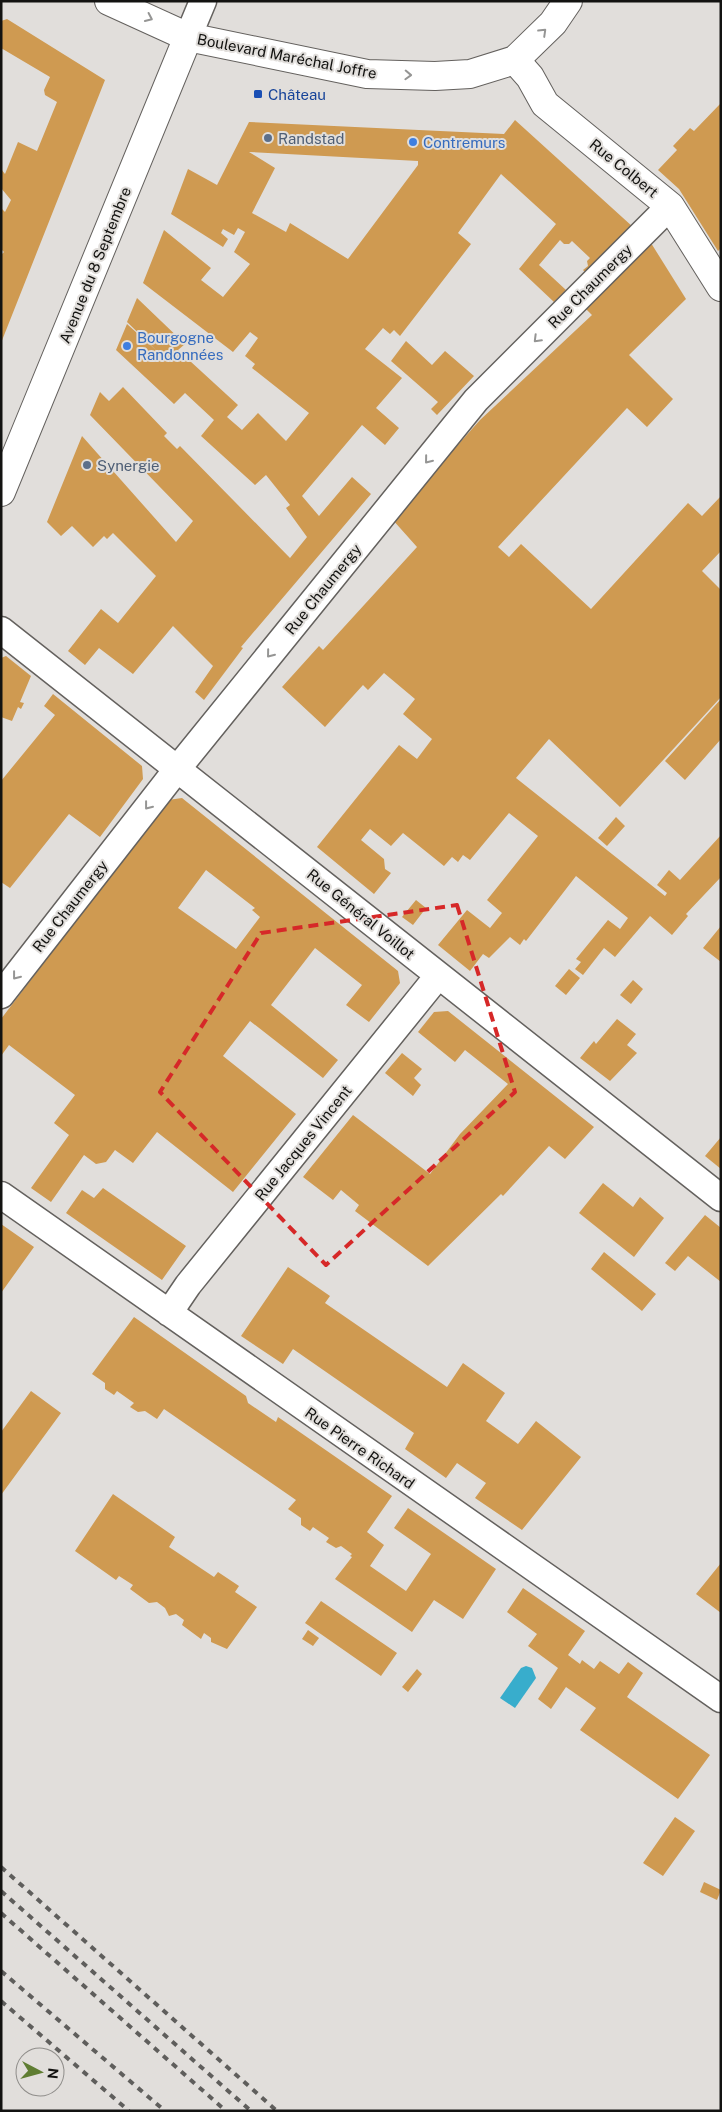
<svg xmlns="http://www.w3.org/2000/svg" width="722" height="2112" viewBox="0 0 722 2112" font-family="'Public Sans',sans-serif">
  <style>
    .water { fill: #38adcc }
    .building { fill: #cf9a51; fill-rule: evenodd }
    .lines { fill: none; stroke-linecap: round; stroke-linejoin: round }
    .street-casing { stroke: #64615e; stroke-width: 29 }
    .secondary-casing { stroke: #64615e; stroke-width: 30 }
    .primary-casing { stroke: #64615e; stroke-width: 30 }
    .street { stroke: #fff; stroke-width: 26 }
    .secondary { stroke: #fff; stroke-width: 28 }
    .primary { stroke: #fff; stroke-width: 28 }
    .rail { stroke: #5f5e5c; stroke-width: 4; stroke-dasharray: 6 6; stroke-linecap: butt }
    .oneway { stroke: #959594 }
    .marked { fill: none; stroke: #d62828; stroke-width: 4; stroke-dasharray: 10 6; stroke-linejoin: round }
    .transit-dot { fill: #1a4fb4; stroke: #e1dedb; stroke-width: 2 }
    .service-dot { fill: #5c6f8a; stroke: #e1dedb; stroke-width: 2 }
    .shop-dot { fill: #3f7fe0; stroke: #e1dedb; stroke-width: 2 }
    .labels { text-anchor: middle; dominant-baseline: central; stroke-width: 4; stroke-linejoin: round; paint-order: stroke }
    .street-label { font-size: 15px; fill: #131311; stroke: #e1dedb }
    .transit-label { font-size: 15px; fill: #164399; stroke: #e1dedb; text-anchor: start }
    .service-label { font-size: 15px; fill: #4e5e75; stroke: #e1dedb; text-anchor: start }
    .shop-label { font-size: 15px; fill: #366cbe; stroke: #e1dedb; text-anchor: start }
  </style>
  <rect width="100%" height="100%" fill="#e1dedb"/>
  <path class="water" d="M 526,1666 L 532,1668 L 536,1678 L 515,1708 L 500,1698 L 521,1668 Z"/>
  <path class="building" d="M 7,19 L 105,80 L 1,343 L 1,255 L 4,252 L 1,249 L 1,208 L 5,212 L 11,200 L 1,188 L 1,169 L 5,174 L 18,142 L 37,151 L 57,102 L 45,95 L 44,90 L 50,77 L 1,48 L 1,21 Z
    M 721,103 L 721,248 L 718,251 L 679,189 L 658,170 L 677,150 L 673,146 L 690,128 L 694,131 Z
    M 515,120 L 633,227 L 585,272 L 583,270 L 588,266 L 587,261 L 590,258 L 572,241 L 569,244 L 564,244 L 560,240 L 539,265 L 566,290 L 554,302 L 519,269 L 556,224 L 501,174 L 458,233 L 471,244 L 400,336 L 394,330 L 390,334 L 383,328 L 365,349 L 402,378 L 376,408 L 399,428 L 385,445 L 362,425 L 302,496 L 319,516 L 352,477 L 371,494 L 241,647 L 243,648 L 204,700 L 195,692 L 213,666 L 173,626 L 133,674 L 99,648 L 85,665 L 68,651 L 101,609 L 118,623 L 156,576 L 113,533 L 107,539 L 104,536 L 93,547 L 72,526 L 61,536 L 47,522 L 82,436 L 176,542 L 193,521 L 90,415 L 100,392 L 109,401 L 123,387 L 167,433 L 164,436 L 177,449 L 180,446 L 290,558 L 307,537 L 286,508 L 290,505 L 266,475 L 255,485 L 201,436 L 214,420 L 185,393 L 174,404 L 116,350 L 127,324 L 157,351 L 127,322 L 137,298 L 185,344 L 178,350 L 238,405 L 227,417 L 242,430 L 258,413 L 286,441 L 309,413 L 252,368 L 255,364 L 245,356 L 258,338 L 250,332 L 233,352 L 143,283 L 164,230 L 211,268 L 201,280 L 223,297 L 250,264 L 234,252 L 245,232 L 238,228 L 234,235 L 223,229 L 221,233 L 228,239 L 223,247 L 171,214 L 188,169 L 217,185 L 249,122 L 504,134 ZM 249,152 L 418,161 L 418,165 L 348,259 L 290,223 L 286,232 L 252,213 L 275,168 Z
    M 651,243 L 686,299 L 629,355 L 673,399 L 647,427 L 627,408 L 498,547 L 509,557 L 521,544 L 591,609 L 688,503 L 702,516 L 721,496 L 721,551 L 702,571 L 721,590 L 721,697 L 620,807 L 549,739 L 516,778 L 665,896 L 667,893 L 657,885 L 669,870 L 680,880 L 721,835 L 721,877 L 686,914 L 688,916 L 672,935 L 650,916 L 615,957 L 604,948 L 583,975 L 575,969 L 581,962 L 576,959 L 608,920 L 620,929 L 628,918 L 576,876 L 526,941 L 524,939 L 520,945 L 510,937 L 489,958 L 483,954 L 470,971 L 438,945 L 467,910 L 490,928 L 502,913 L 487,900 L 538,836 L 509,813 L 470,860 L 463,855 L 458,862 L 452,857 L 444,866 L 403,833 L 391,846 L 370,829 L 361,840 L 384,859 L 385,869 L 391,873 L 374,894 L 317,847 L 399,745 L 417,759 L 432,739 L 403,714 L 415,699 L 384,673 L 368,690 L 363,685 L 325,727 L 282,687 L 319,646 L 323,650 L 417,547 L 392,519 L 480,420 L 592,315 L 583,306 Z
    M 406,341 L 432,365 L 445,351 L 474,376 L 437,415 L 431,409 L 438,402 L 391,361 Z
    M 6,656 L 31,676 L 20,702 L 24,703 L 21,709 L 18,707 L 12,721 L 1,717 L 1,658 Z
    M 53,694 L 142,766 L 143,779 L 100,837 L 69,814 L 10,888 L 1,882 L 1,781 L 55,715 L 44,706 Z
    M 721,699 L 721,739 L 685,780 L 665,761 Z
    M 182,798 L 398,971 L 400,983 L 369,1022 L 346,1005 L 362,985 L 315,948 L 271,1005 L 338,1060 L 323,1078 L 250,1021 L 223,1056 L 296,1114 L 233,1192 L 157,1132 L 133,1163 L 115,1150 L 106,1162 L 96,1164 L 84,1155 L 51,1202 L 31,1188 L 69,1135 L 54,1123 L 75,1095 L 9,1045 L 1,1056 L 1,1019 L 168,800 ZM 206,870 L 255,908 L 252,910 L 260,917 L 236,949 L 178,908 Z
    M 616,817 L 625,826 L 607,846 L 598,838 Z
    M 416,900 L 426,908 L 413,925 L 402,917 Z
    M 721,926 L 721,962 L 703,948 Z
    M 569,969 L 580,978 L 566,995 L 555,986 Z
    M 633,980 L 643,989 L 631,1004 L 620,995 Z
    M 448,1011 L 594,1127 L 565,1159 L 549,1146 L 503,1196 L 501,1194 L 428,1266 L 355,1211 L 359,1205 L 341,1190 L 333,1200 L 303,1177 L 353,1115 L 430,1174 L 460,1134 L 508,1084 L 465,1050 L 455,1062 L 418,1032 L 434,1012 Z
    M 617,1019 L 636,1034 L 627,1045 L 637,1053 L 610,1081 L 580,1058 L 594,1041 L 596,1044 Z
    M 402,1053 L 422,1069 L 414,1078 L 421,1085 L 413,1096 L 385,1073 Z
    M 721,1137 L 721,1169 L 705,1156 Z
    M 603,1183 L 633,1207 L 640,1197 L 664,1218 L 634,1257 L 579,1213 Z
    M 103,1188 L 186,1246 L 162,1280 L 66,1213 L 82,1190 L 94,1198 Z
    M 705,1215 L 721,1228 L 721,1282 L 688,1256 L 675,1271 L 665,1263 Z
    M 1,1224 L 34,1247 L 1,1293 Z
    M 604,1252 L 656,1294 L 642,1311 L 591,1269 Z
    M 288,1267 L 330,1296 L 325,1303 L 447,1387 L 463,1363 L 505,1393 L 486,1421 L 518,1444 L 536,1421 L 581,1457 L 522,1530 L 475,1498 L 486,1483 L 457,1463 L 446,1478 L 405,1449 L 414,1433 L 293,1349 L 283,1364 L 241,1336 Z
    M 134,1317 L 246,1396 L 248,1403 L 276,1422 L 278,1417 L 392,1496 L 367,1532 L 384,1545 L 370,1566 L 406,1591 L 431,1554 L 394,1528 L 408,1508 L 496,1569 L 463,1619 L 434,1600 L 412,1632 L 335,1579 L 352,1557 L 350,1556 L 352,1554 L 341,1546 L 336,1548 L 326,1542 L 329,1538 L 313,1527 L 310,1531 L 301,1525 L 301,1518 L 288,1509 L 296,1500 L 164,1409 L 157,1419 L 145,1411 L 138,1412 L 130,1407 L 134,1403 L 117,1391 L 114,1395 L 105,1389 L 105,1383 L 92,1374 Z
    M 31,1391 L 61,1413 L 1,1495 L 1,1432 Z
    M 113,1494 L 175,1537 L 169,1547 L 214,1577 L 218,1572 L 239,1586 L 235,1592 L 257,1607 L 227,1649 L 211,1642 L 211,1638 L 204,1633 L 201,1639 L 182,1625 L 184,1620 L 176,1614 L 169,1616 L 165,1608 L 157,1602 L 149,1603 L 130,1589 L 133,1585 L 119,1576 L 116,1580 L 75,1551 Z
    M 721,1563 L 721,1613 L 696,1594 Z
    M 523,1588 L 585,1631 L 568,1655 L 580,1664 L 582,1660 L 594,1669 L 600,1661 L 619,1674 L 628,1662 L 643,1673 L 627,1697 L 710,1755 L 678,1799 L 580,1730 L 596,1708 L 566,1687 L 551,1709 L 538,1699 L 558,1668 L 528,1646 L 537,1634 L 507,1612 Z
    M 321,1601 L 397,1653 L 381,1676 L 305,1623 Z
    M 308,1630 L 319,1638 L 313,1646 L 302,1639 Z
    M 417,1669 L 422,1674 L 408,1692 L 402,1687 Z
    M 675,1817 L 695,1831 L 663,1876 L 643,1863 Z
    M 704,1882 L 721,1890 L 717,1900 L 700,1892 Z"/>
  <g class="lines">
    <g class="street-casing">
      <path id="street" d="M 188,37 L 203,1
        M 1,630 L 721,1198
        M 1,995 L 178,768 L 476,400 L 670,206
        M 1,1195 L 721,1699
        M 169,1313 L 188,1285 L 438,976"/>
    </g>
    <g class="secondary-casing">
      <path id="secondary" d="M 515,60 L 530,77 L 545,104 L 670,206 L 721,287
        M 1,492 L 188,37"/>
    </g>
    <g class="primary-casing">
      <path id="primary" d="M 109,1 L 188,37 L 367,74 L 435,76 L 470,74 L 515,60 L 553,23 L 568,1"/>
    </g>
    <use href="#street" class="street"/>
    <use href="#secondary" class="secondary"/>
    <use href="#primary" class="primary"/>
    <path class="rail" d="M 1,1867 L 277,2111
      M 1,1891 L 251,2111
      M 1,1913 L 226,2111
      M 1,1971 L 165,2111
      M 1,2001 L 129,2111"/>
  </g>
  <defs><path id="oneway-chevron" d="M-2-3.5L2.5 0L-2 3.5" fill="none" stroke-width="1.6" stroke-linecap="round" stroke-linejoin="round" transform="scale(1.25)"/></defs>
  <g class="oneway">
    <use href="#oneway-chevron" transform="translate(149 18) rotate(25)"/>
    <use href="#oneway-chevron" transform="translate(543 32) rotate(-44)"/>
    <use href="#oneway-chevron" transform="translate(408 75) rotate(2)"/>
    <use href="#oneway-chevron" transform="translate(537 339) rotate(135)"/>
    <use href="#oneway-chevron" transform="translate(428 460) rotate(129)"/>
    <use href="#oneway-chevron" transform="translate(270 654) rotate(129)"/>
    <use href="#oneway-chevron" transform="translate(148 806) rotate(128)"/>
    <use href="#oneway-chevron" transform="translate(16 976) rotate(128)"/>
  </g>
  <path class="marked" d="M 457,905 L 515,1092 L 326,1265 L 160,1092 L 261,933 Z"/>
  <rect class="transit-dot" x="253" y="89" width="10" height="10" rx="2.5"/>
  <g class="service-dot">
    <circle cx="268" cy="138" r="5"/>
    <circle cx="87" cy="465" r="5"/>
  </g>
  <g class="shop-dot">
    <circle cx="413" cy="142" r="5"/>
    <circle cx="127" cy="346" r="5"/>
  </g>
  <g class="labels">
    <g class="street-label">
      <text transform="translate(287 56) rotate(11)">Boulevard Maréchal Joffre</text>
      <text transform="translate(624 168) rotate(39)">Rue Colbert</text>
      <text transform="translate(95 265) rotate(-68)">Avenue du 8 Septembre</text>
      <text transform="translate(590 286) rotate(-45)">Rue Chaumergy</text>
      <text transform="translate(323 589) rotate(-51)">Rue Chaumergy</text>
      <text transform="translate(70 906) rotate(-52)">Rue Chaumergy</text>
      <text transform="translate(361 914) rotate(39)">Rue Général Voillot</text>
      <text transform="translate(303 1143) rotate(-51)">Rue Jacques Vincent</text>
      <text transform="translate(360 1448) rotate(35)">Rue Pierre Richard</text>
    </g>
    <g class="transit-label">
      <text x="268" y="94">Château</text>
    </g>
    <g class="service-label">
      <text x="278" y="138">Randstad</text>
      <text x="97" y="465">Synergie</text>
    </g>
    <g class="shop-label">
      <text x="423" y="142">Contremurs</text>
      <text x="137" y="337">Bourgogne<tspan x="137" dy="17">Randonnées</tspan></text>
    </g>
  </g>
  <rect width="722" height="2112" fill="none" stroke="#131311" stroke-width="5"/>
  <g transform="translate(40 2072) rotate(96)"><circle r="24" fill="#e1dedb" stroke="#8f8d8a"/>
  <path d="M0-4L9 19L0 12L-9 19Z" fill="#5f7d32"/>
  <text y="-8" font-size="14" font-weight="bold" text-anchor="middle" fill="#131311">N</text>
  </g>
</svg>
